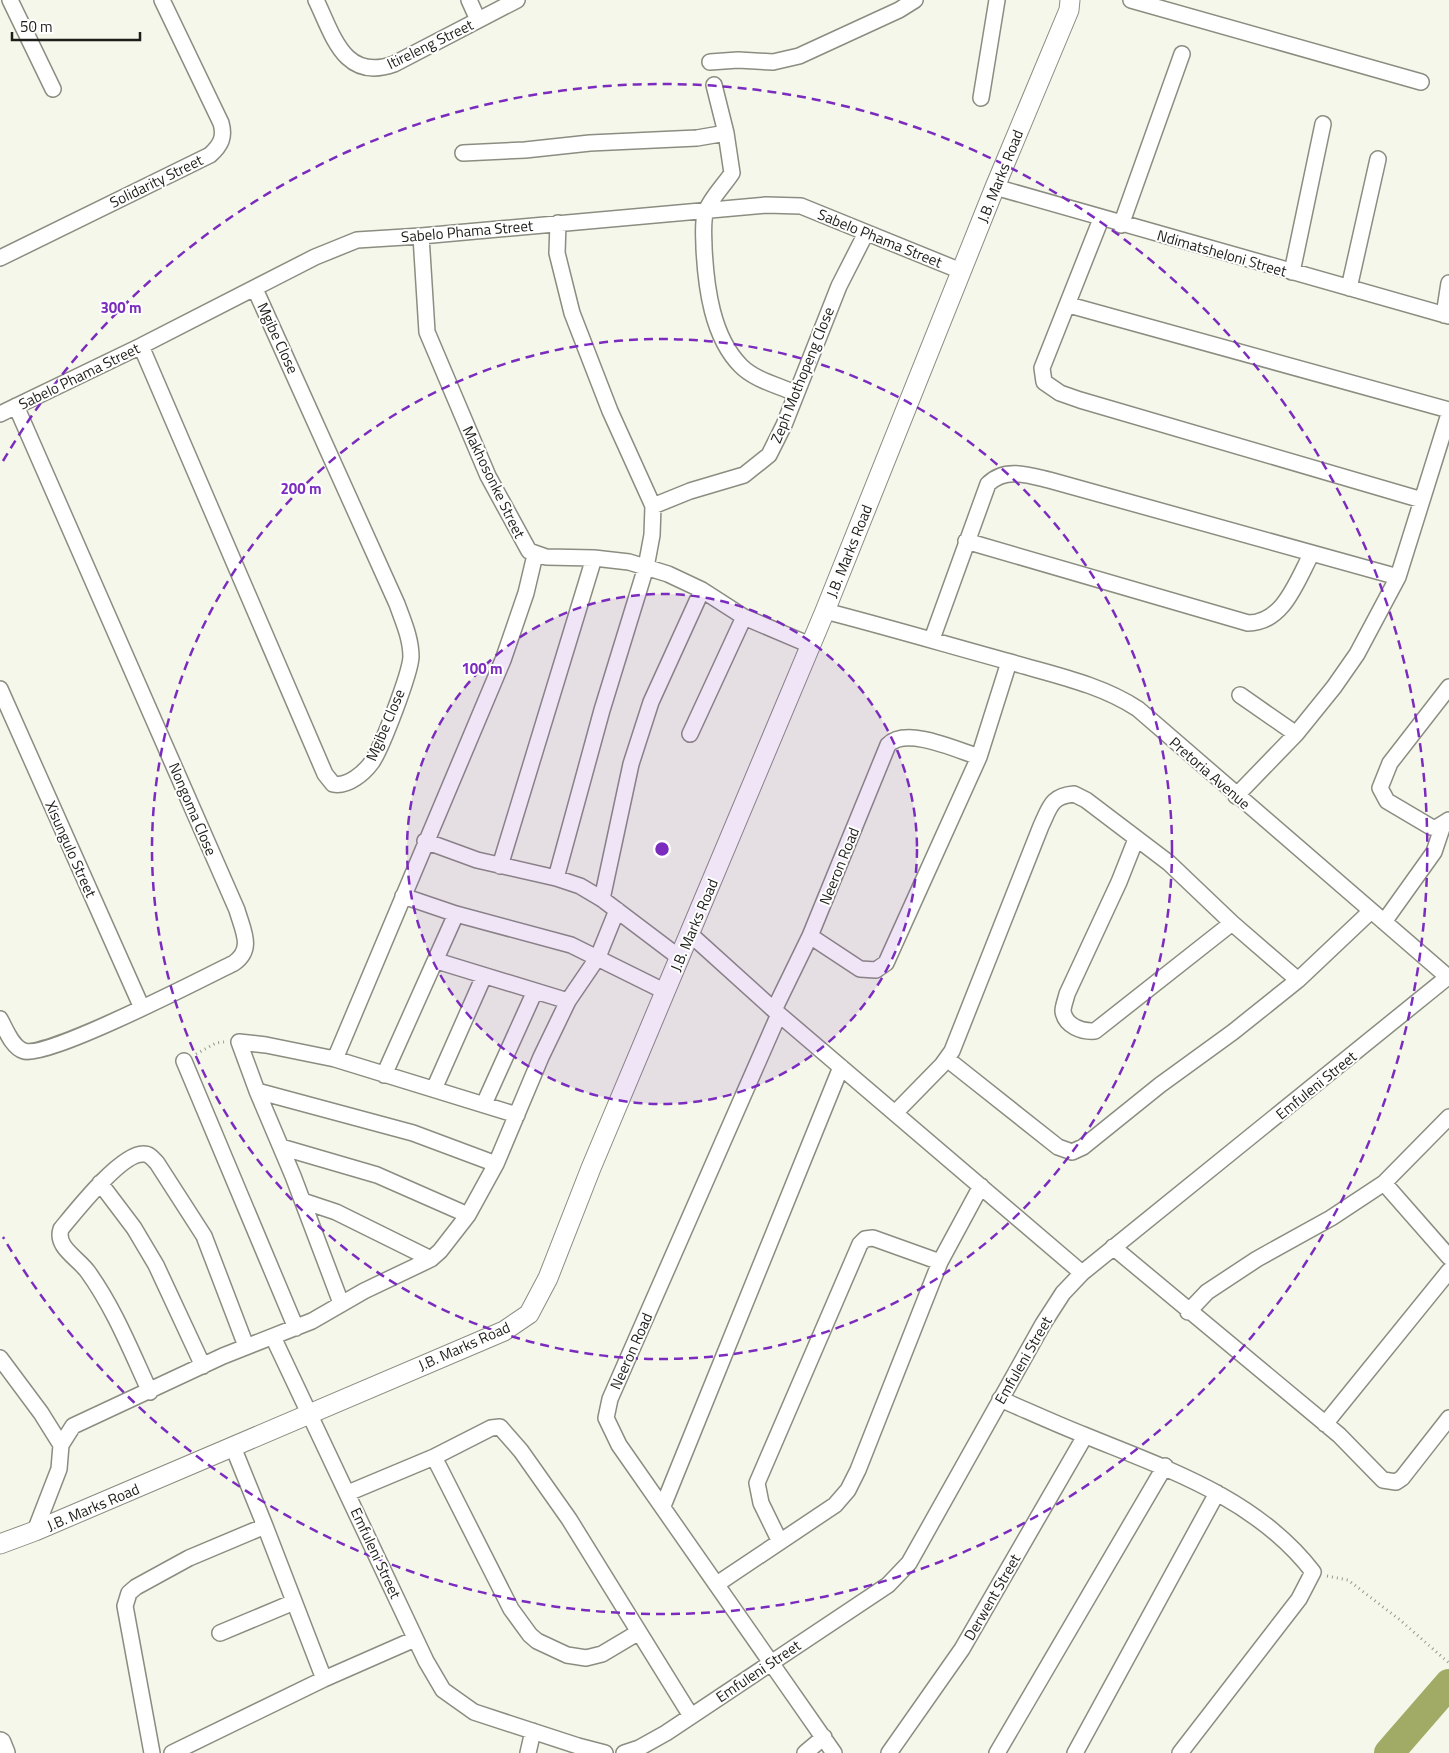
<svg xmlns="http://www.w3.org/2000/svg" width="1449" height="1753" viewBox="0 0 1449 1753" font-family="'Titillium Web',sans-serif">
  <style>
    .lines { fill: none; stroke-linecap: round; stroke-linejoin: round }
    .river { stroke: #a2ab65; stroke-width: 30 }
    .minor-casing { stroke: #8b8d81; stroke-width: 18 }
    .tertiary-casing { stroke: #8b8d81; stroke-width: 21 }
    .secondary-casing { stroke: #8b8d81; stroke-width: 24 }
    .path { stroke: #97998f; stroke-width: 3; stroke-dasharray: 1 4; stroke-linecap: butt }
    .minor { stroke: #fff; stroke-width: 15 }
    .tertiary { stroke: #fff; stroke-width: 19 }
    .secondary { stroke: #fff; stroke-width: 21 }
    .ring { fill: none; stroke: #7b2cbf; stroke-width: 2.5; stroke-dasharray: 9 6 }
    .labels { text-anchor: middle; dominant-baseline: central; stroke-width: 4; stroke-linejoin: round; paint-order: stroke }
    .street-label { font-size: 15px; fill: #1d1e19; stroke: #fff }
    .centre { fill: #7b2cbf; stroke: #fff; stroke-width: 2.5 }
    .ring-label { font-size: 15px; text-anchor: middle; font-weight: bold; fill: #7b2cbf; stroke: #fff; stroke-width: 4; stroke-linejoin: round; paint-order: stroke }
  </style>
  <rect width="100%" height="100%" fill="#f4f7e9"/>
  <g class="lines">
    <path class="river" d="M 1389,1753 L 1449,1684"/>
    <g class="minor-casing">
      <path id="minor" d="M 10,0 L 53,89
        M 316,0 C 333,35 344,82 394,64 L 517,0
        M 469,0 L 478,20
        M 1131,0 L 1421,82
        M 710,62 L 738,60 L 773,62 L 799,56 L 899,10 L 915,0
        M 714,85 L 726,133 L 732,173 C 725,184 711,198 706,211 C 702,221 704,237 704,248 C 706,287 712,337 741,366 C 755,380 777,385 795,393
        M 981,98 L 997,0
        M 463,153 L 525,150 L 590,143 L 697,138 L 726,133
        M 995,187 L 1449,316
        M 1101,219 L 1042,368 L 1044,382 L 1060,393 L 1080,400 L 1422,500
        M 1121,225 L 1182,54
        M 421,236 L 427,332 L 488,476 L 529,551 L 546,557 L 594,558 L 629,562 L 668,574 L 702,590 L 744,617 L 810,645
        M 0,258 L 210,155 C 221,145 225,137 221,123 L 162,0
        M 1292,272 L 1323,124
        M 1349,288 L 1378,159
        M 1069,305 L 1449,410
        M 1444,315 L 1449,283
        M 141,346 L 325,774 L 333,784 C 348,787 364,773 372,762 C 382,747 410,674 411,657 C 411,638 403,621 397,604 L 255,289
        M 0,414 L 141,346 L 315,257 L 357,240 L 421,236 L 766,205 L 801,206 L 961,271
        M 653,506 L 690,491 L 744,475 L 769,455 L 784,425 L 839,286 L 866,233
        M 966,541 L 1248,623 C 1284,623 1297,580 1312,553
        M 825,611 C 887,627 948,645 1010,662 C 1054,675 1100,684 1138,709 L 1449,978
        M 932,639 L 988,484 C 1005,467 1028,475 1049,480 L 1398,577
        M 1449,687 L 1390,763 L 1380,788 L 1387,801 L 1431,827 L 1436,828 L 1449,820
        M 0,689 L 142,1008
        M 1240,695 L 1296,734
        M 690,734 L 744,617
        M 1236,796 L 1296,734 L 1334,687 L 1357,654 L 1398,577 L 1449,414
        M 1136,839 L 1119,882 L 1067,994 C 1066,999 1063,1006 1063,1011 C 1065,1026 1082,1032 1095,1031 L 1232,923
        M 425,841 L 477,860 L 556,878 L 580,886 L 602,899 L 680,958
        M 500,866 L 594,558
        M 556,878 L 602,710 L 646,567 L 652,535 L 653,506 L 610,411 L 572,313 L 557,253 L 558,223
        M 403,896 L 456,914 L 571,945 L 666,992
        M 602,899 L 631,764 L 651,702 L 702,590
        M 1384,922 L 1434,852 L 1443,825
        M 690,934 L 774,1010 L 1082,1273
        M 810,936 L 860,969 L 876,970 L 886,963 L 979,757 L 1009,662
        M 437,961 L 568,1001
        M 774,1010 L 810,936 L 888,745 C 906,726 957,750 979,757
        M 779,1014 L 610,1399 L 606,1418 L 619,1445 L 834,1753
        M 0,1019 C 6,1030 12,1047 24,1051 C 46,1059 204,978 234,963 C 254,949 243,931 237,910 L 16,406
        M 335,1059 L 503,660 L 526,593 L 535,555
        M 947,1059 L 1058,1147 L 1072,1152 L 1083,1147 L 1160,1085 L 1233,1032 L 1298,980 L 1371,911
        M 184,1061 L 296,1328
        M 384,1075 L 456,914
        M 434,1089 L 484,976
        M 257,1091 L 413,1133 L 496,1164
        M 484,1104 L 535,991
        M 895,1113 L 942,1065 L 952,1051 L 1041,826 C 1050,807 1051,796 1074,794 L 1086,800 L 1169,863 L 1232,923 L 1298,980
        M 281,1147 L 377,1175 L 468,1215
        M 100,1183 L 134,1228 L 156,1265 L 203,1366
        M 1384,1183 L 1449,1257
        M 303,1201 L 336,1212 L 431,1259
        M 1113,1247 L 1339,1435 L 1383,1480 L 1396,1482 L 1402,1478 L 1449,1418
        M 341,1303 L 293,1176 L 257,1091 L 239,1042 L 266,1045 L 335,1059 L 517,1115
        M 1188,1312 L 1207,1292 L 1257,1259 L 1331,1218 L 1384,1183 L 1449,1117
        M 273,1337 L 426,1661 L 443,1690 L 474,1712 L 578,1746 L 605,1753
        M 0,1358 L 41,1413 L 61,1445
        M 150,1392 C 131,1351 114,1308 88,1272 C 78,1258 55,1247 61,1229 C 75,1212 122,1152 144,1154 C 150,1154 153,1159 157,1163 L 204,1236 L 246,1346
        M 1000,1399 C 1028,1411 1056,1424 1084,1435 C 1167,1469 1256,1498 1313,1572 L 1299,1599 L 1180,1753
        M 1325,1424 L 1449,1271
        M 233,1447 L 265,1526
        M 434,1457 L 511,1609 L 530,1635 L 537,1641 L 567,1655 L 586,1658 L 602,1654 L 639,1632
        M 348,1493 L 434,1457 L 491,1428 L 500,1427 L 521,1451 L 569,1519 L 691,1716
        M 663,1506 L 841,1067
        M 35,1531 L 59,1469 L 61,1445 L 73,1426 L 223,1356 L 312,1321 L 364,1291 L 431,1259 L 440,1251 L 468,1215 L 496,1164 L 541,1057 L 568,1001 L 598,957 L 617,910
        M 780,1542 L 761,1503 L 757,1483 L 860,1244 L 865,1239 L 873,1238 L 940,1262
        M 717,1584 L 835,1505 L 848,1490 L 858,1470 L 940,1262 L 981,1186
        M 220,1633 L 294,1602
        M 152,1753 L 125,1606 L 129,1593 L 136,1587 L 189,1558 L 265,1526 L 324,1679
        M 172,1753 L 324,1679 L 415,1639
        M 528,1753 L 533,1731
        M 624,1753 L 639,1748 L 666,1733 L 888,1585 L 909,1563 L 918,1547 L 1043,1324 L 1063,1293 L 1082,1273 L 1449,976
        M 805,1753 L 824,1737
        M 889,1753 L 962,1649 L 1085,1436
        M 997,1753 L 1165,1466
        M 1075,1753 L 1217,1493"/>
    </g>
    <g class="tertiary-casing">
      <path id="tertiary" d="M 0,1544 L 35,1531 L 504,1331 L 529,1314 L 548,1278 L 591,1168 L 825,611 L 995,187 L 1069,10 L 1070,0"/>
    </g>
    <g class="secondary-casing">
      <path id="secondary" d="M 0,1743 L 4,1753"/>
    </g>
    <path class="path" d="M 196,1054 L 216,1043 L 224,1042
      M 1327,1576 L 1348,1580 L 1400,1620 L 1449,1663"/>
    <use href="#minor" class="minor"/>
    <use href="#tertiary" class="tertiary"/>
    <use href="#secondary" class="secondary"/>
  </g>
  <circle cx="662" cy="849" r="255" fill="#7b2cbf" fill-opacity=".12"/>
  <g class="ring">
    <circle cx="662" cy="849" r="255"/>
    <circle cx="662" cy="849" r="510"/>
    <path d="M3 461A765 765 0 1 1 3 1237"/>
  </g>
  <g class="labels">
    <g class="street-label">
      <text transform="translate(430 44) rotate(-26)">Itireleng Street</text>
      <text transform="translate(1000 176) rotate(-68)">J.B. Marks Road</text>
      <text transform="translate(156 181) rotate(-26)">Solidarity Street</text>
      <text transform="translate(467 231) rotate(-5)">Sabelo Phama Street</text>
      <text transform="translate(880 238) rotate(22)">Sabelo Phama Street</text>
      <text transform="translate(1222 253) rotate(16)">Ndimatsheloni Street</text>
      <text transform="translate(278 338) rotate(65)">Mgibe Close</text>
      <text transform="translate(802 375) rotate(-68)">Zeph Mothopeng Close</text>
      <text transform="translate(79 376) rotate(-26)">Sabelo Phama Street</text>
      <text transform="translate(494 482) rotate(64)">Makhosonke Street</text>
      <text transform="translate(849 551) rotate(-68)">J.B. Marks Road</text>
      <text transform="translate(385 725) rotate(-67)">Mgibe Close</text>
      <text transform="translate(1210 773) rotate(41)">Pretoria Avenue</text>
      <text transform="translate(193 809) rotate(67)">Nongoma Close</text>
      <text transform="translate(71 849) rotate(66)">Xisungulo Street</text>
      <text transform="translate(839 866) rotate(-68)">Neeron Road</text>
      <text transform="translate(694 925) rotate(-67)">J.B. Marks Road</text>
      <text transform="translate(1316 1085) rotate(-39)">Emfuleni Street</text>
      <text transform="translate(464 1346) rotate(-24)">J.B. Marks Road</text>
      <text transform="translate(631 1351) rotate(-66)">Neeron Road</text>
      <text transform="translate(1023 1360) rotate(-60)">Emfuleni Street</text>
      <text transform="translate(93 1507) rotate(-23)">J.B. Marks Road</text>
      <text transform="translate(376 1553) rotate(65)">Emfuleni Street</text>
      <text transform="translate(992 1597) rotate(-60)">Derwent Street</text>
      <text transform="translate(758 1671) rotate(-34)">Emfuleni Street</text>
    </g>
  </g>
  <circle cx="662" cy="849" r="8" class="centre"/>
  <g class="ring-label">
    <text x="121" y="313">300 m</text>
    <text x="301" y="494">200 m</text>
    <text x="482" y="674">100 m</text>
  </g>
  <path d="M12 32v8h128v-8" fill="none" stroke="#1d1e19" stroke-width="2.5"/>
  <text x="20" y="32" font-size="15" fill="#1d1e19" stroke="#ffffff" stroke-width="4" paint-order="stroke">50 m</text>
</svg>
